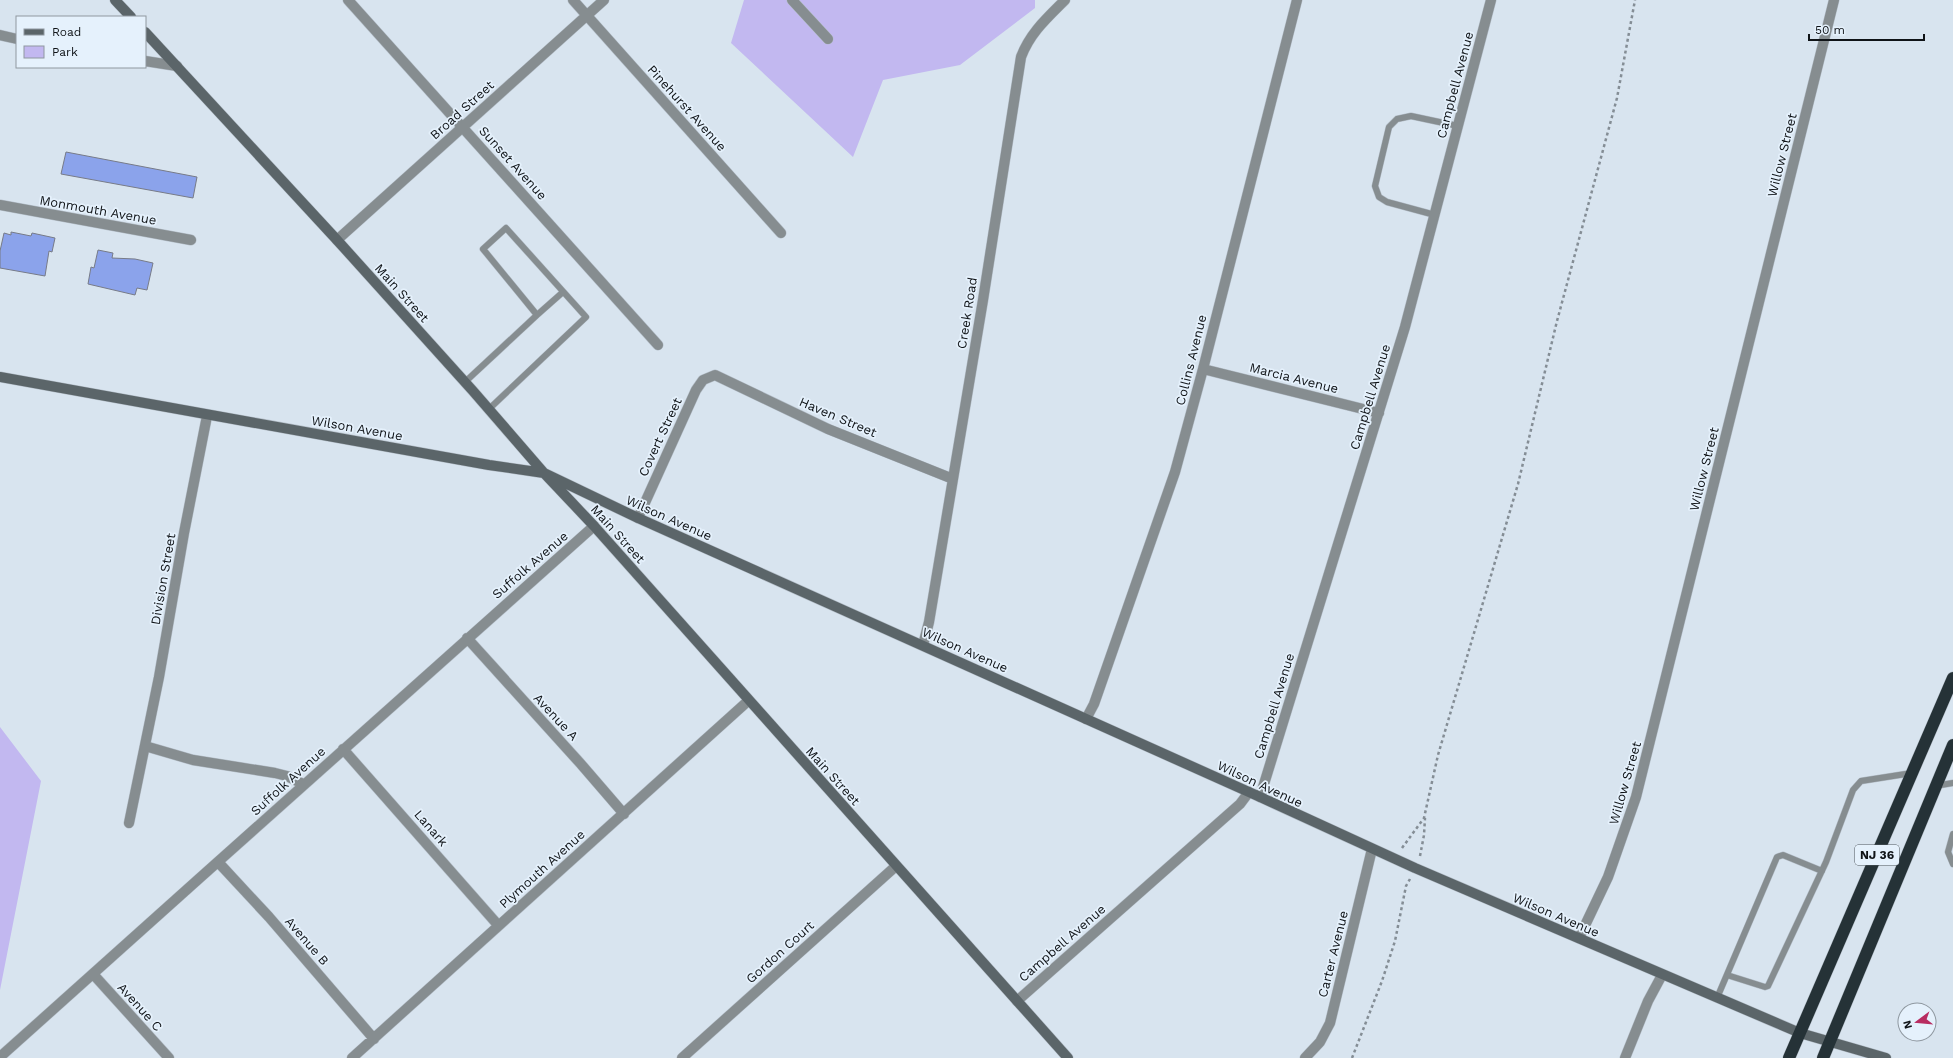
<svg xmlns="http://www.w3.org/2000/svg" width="1953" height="1058" viewBox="0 0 1953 1058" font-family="'Work Sans',sans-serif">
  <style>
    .green { fill: #c2b8f0 }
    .building { fill: #8ba3eb; stroke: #777b88 }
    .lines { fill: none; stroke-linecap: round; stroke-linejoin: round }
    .lane-casing { stroke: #b4bec8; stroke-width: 7 }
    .street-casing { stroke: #b4bec8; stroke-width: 11 }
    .secondary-casing { stroke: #b4bec8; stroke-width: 11 }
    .highway-casing { stroke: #b4bec8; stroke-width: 13 }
    .path { stroke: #848d95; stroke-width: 2.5; stroke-dasharray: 3 3; stroke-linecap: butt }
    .lane { stroke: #868d90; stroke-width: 6 }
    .street { stroke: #868d90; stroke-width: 10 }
    .secondary { stroke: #5b6569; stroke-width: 10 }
    .highway { stroke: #253237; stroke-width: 12 }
    .labels { text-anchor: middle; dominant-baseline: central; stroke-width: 3.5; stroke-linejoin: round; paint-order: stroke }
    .shield { fill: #e5f1fc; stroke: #4f565c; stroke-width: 1 }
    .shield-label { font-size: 12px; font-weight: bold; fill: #0f1317 }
    .street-label { font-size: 13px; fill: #0f1317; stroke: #e5f1fc }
  </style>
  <rect width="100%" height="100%" fill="#d8e4ef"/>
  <path class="green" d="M 744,0 L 1035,0 L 1035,8 L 960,65 L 883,80 L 853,157 L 731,43 Z
    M 0,727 L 41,781 L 0,990 Z"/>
  <path class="building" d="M 66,152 L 197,177 L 193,198 L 61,174 Z
    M 11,232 L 31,236 L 32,233 L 55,238 L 52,252 L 49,251 L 45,276 L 0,268 L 0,251 L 4,233 L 11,235 Z
    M 98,250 L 113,253 L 112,258 L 135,259 L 153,263 L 147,290 L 137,288 L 135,295 L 88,284 L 91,267 L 94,268 Z"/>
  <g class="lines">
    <g class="lane-casing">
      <path id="lane" d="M 1435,215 L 1387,202 L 1379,197 L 1375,186 L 1389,127 L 1397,119 L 1411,116 L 1458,126
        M 537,315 L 563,292
        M 465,382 L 537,315 L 483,249 L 506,228 L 586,317 L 489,409
        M 1935,786 L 1953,783
        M 1953,834 L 1948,852 L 1953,864
        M 1727,975 L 1765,987 L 1768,986 L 1826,862 L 1853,790 L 1861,781 L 1912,773
        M 1717,998 L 1777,857 L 1783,855 L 1822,871"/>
    </g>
    <g class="street-casing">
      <path id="street" d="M 348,0 L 658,345
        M 573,0 L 781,233
        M 792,0 L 828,39
        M 0,35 L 17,39
        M 145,61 L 177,66
        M 0,205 L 191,240
        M 337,240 L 604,0
        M 1203,369 L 1379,413
        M 638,518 L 696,390 L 703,380 L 715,375 L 828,429 L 953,479
        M 467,638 L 580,763 L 624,814
        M 923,645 L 929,622 L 983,300 L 1021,57 C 1030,33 1047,18 1065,0
        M 1086,719 L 1094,704 L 1175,472 L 1203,369 L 1297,0
        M 145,746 L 193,760 L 275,773 L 287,776 L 303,784
        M 343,749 L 498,925
        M 1260,797 L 1405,327 L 1491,0
        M 129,823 L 159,677 L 184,533 L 207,416
        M 218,862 L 269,917 L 374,1039
        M 1579,938 L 1608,877 L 1636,797 L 1834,0
        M 93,974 L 169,1058
        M 1017,1001 L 1240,804 L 1249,792
        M 0,1057 C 198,880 395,702 594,526
        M 352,1058 L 748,701
        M 682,1058 L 896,866
        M 1305,1058 L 1320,1042 L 1330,1023 L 1372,849
        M 1625,1058 L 1648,1001 L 1662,975"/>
    </g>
    <g class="secondary-casing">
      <path id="secondary" d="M 115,0 L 131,17
        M 145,32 L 337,240 L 473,391 L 544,473 L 594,526 L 1068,1058
        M 0,377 L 489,465 L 544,473 L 638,518 L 1260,797 L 1415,868 L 1800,1033 L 1886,1058"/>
    </g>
    <g class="highway-casing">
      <path id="highway" d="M 1789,1058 L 1953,678
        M 1823,1058 L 1953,745"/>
    </g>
    <path class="path" d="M 1402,848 L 1424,818 L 1438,755 L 1518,484 L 1557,321 L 1617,98 L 1635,0
      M 1420,856 L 1424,835 L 1425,818
      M 1352,1058 L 1382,981 L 1395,941 L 1406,886 L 1410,879"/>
    <use href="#lane" class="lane"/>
    <use href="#street" class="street"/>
    <use href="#secondary" class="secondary"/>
    <use href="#highway" class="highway"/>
  </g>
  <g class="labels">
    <rect class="shield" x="1855" y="845" width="44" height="20" rx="3"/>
    <g class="shield-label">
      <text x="1877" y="855">NJ 36</text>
    </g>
    <g class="street-label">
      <text transform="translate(1455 85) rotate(-75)">Campbell Avenue</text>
      <text transform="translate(687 108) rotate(48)">Pinehurst Avenue</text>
      <text transform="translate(462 110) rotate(-42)">Broad Street</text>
      <text transform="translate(1782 155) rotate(-76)">Willow Street</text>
      <text transform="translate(513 163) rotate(48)">Sunset Avenue</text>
      <text transform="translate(98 210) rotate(10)">Monmouth Avenue</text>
      <text transform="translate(402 293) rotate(48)">Main Street</text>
      <text transform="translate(967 313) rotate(-81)">Creek Road</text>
      <text transform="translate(1191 360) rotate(-76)">Collins Avenue</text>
      <text transform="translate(1294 378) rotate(14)">Marcia Avenue</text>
      <text transform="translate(1370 397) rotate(-73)">Campbell Avenue</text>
      <text transform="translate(838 417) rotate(23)">Haven Street</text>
      <text transform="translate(357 428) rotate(10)">Wilson Avenue</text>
      <text transform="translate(660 437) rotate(-65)">Covert Street</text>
      <text transform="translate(1704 469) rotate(-76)">Willow Street</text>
      <text transform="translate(669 518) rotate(24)">Wilson Avenue</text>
      <text transform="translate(618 534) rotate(48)">Main Street</text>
      <text transform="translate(530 565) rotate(-41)">Suffolk Avenue</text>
      <text transform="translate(163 579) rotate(-80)">Division Street</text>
      <text transform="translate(965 650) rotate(24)">Wilson Avenue</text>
      <text transform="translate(1274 706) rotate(-73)">Campbell Avenue</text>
      <text transform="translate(556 717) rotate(47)">Avenue A</text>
      <text transform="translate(833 776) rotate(48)">Main Street</text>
      <text transform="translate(288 781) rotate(-42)">Suffolk Avenue</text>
      <text transform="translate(1625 783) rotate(-74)">Willow Street</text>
      <text transform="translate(1260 784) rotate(25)">Wilson Avenue</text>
      <text transform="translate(431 828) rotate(49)">Lanark</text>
      <text transform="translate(542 869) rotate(-42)">Plymouth Avenue</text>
      <text transform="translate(1556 915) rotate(23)">Wilson Avenue</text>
      <text transform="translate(307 941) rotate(49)">Avenue B</text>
      <text transform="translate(1062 943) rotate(-41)">Campbell Avenue</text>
      <text transform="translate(780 952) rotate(-42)">Gordon Court</text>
      <text transform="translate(1333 954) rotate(-76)">Carter Avenue</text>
      <text transform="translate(140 1007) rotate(48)">Avenue C</text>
    </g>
  </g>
  <rect x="16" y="16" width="130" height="52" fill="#e5f1fc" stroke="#8f98a0"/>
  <rect x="24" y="29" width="20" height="6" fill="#5b6569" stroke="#8f98a0"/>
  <text x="52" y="36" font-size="12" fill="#0f1317">Road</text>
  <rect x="24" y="46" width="20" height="12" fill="#c2b8f0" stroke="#8f98a0"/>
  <text x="52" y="56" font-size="12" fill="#0f1317">Park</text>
  <g transform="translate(1917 1022) rotate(254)"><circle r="19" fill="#e5f1fc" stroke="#8f98a0"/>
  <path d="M0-3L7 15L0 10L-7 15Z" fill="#b82c61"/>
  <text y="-6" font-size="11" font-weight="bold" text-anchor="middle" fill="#0f1317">N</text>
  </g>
  <path d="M1809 34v6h115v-6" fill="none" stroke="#0f1317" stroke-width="2"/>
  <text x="1815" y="34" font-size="12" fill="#0f1317" stroke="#e5f1fc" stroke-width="3" paint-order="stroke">50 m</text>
</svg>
